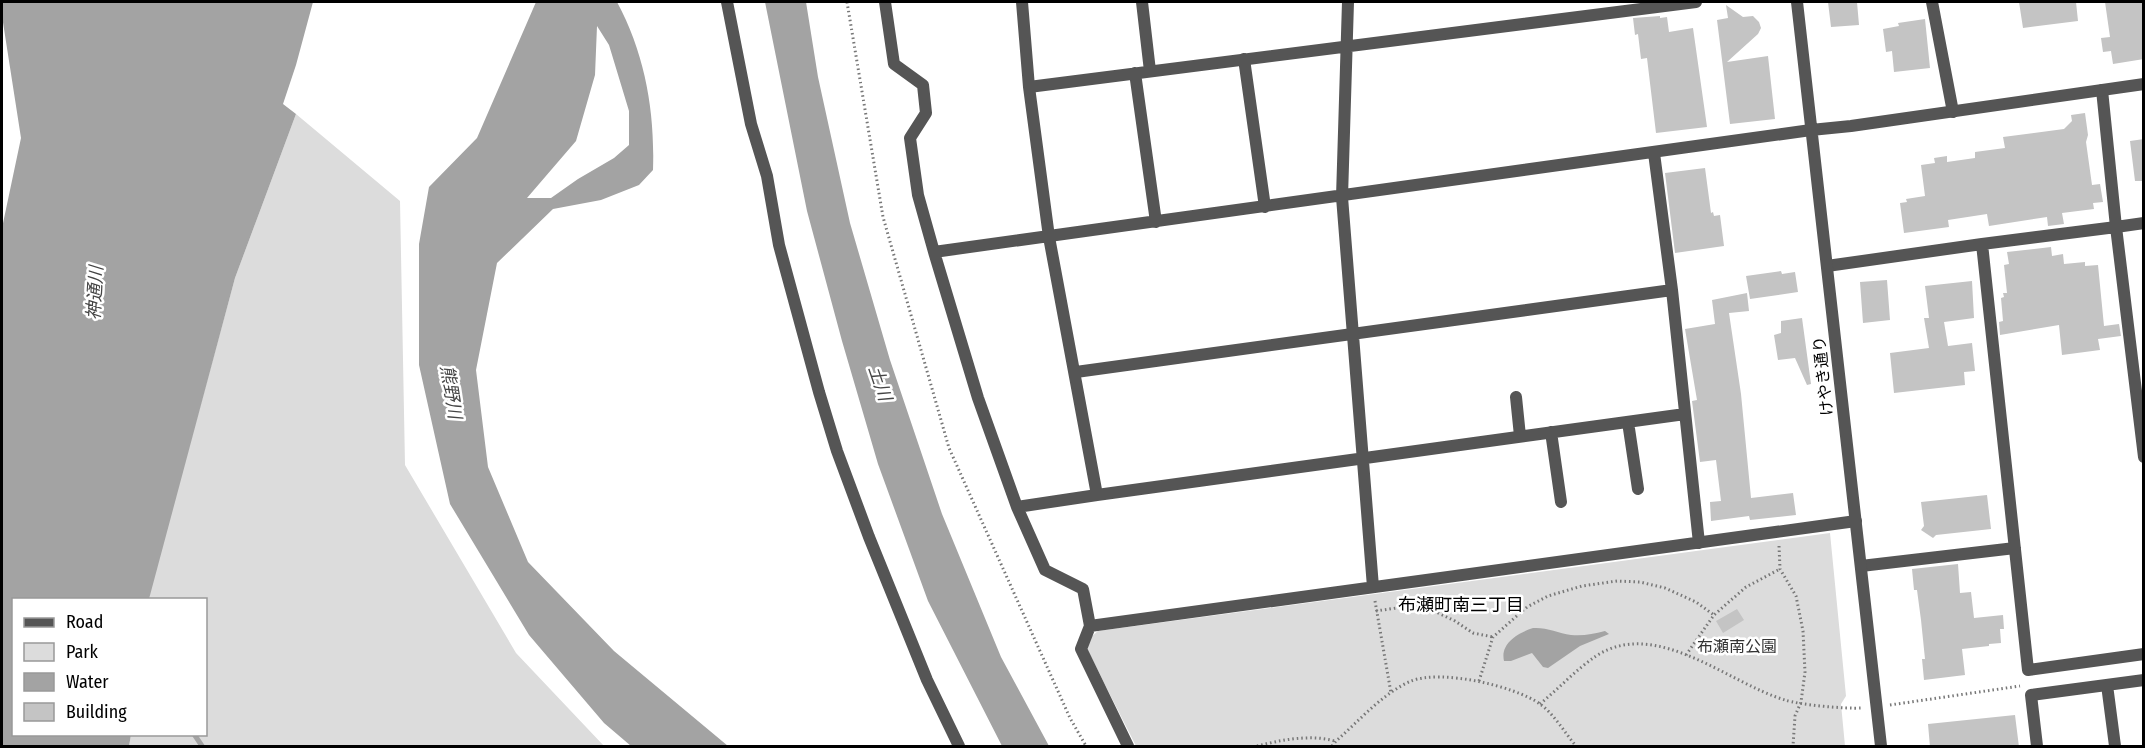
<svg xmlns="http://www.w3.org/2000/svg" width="2145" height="748" viewBox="0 0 2145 748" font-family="'Fira Sans Condensed','Noto Sans JP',sans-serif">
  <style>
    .green { fill: #dcdcdc }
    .water { fill: #a3a3a3; fill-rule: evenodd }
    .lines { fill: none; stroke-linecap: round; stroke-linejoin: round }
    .stream { stroke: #a3a3a3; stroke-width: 5 }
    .building { fill: #c4c4c4 }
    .path { stroke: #777; stroke-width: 3; stroke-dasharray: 1.5 3; stroke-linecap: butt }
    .minor { stroke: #555; stroke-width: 12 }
    .tertiary { stroke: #555; stroke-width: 12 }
    .labels { text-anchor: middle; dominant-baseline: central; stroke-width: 5; stroke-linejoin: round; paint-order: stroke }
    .street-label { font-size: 16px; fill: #000; stroke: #fff }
    .park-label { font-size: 16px; fill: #333; stroke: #fff }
    .water-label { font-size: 18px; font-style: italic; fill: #444; stroke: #fff }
    .neighbourhood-label { font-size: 18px; fill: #000; stroke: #fff }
  </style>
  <rect width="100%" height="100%" fill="#fff"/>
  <path class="green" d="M 296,114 L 400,201 L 405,465 L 516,653 L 604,746 L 129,746 L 131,735 L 206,734 L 206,600 L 149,599 L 150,591 L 235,278 Z
    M 1830,533 L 1846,696 L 1841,704 L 1845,746 L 1136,746 L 1087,649 L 1091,637 L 1098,631 Z"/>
  <path class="water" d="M 2,2 L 313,2 L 296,65 L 283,104 L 296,114 L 235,278 L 149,599 L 14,600 L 14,734 L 131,735 L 129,746 L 2,746 L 2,228 L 21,138 L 2,16 Z
    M 536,2 L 617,2 C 645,54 655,111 653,170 L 639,185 L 601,200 L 553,209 L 497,263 L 476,370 L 488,467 L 528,562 L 614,651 L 728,746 L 631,746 L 604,723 L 529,635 L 450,504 L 419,365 L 419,244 L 429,187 L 477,138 ZM 597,26 L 609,45 L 629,111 L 629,145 L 614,158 L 578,179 L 551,198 L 527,198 L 576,141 L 595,75 Z
    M 765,2 L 806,2 L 818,77 L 850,223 L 890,360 L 942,514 L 1001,657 L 1049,746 L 1002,746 L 928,601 L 878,464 L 842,341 L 807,211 Z
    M 1533,628 C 1546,627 1558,633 1571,635 C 1584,636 1593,634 1605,631 L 1609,634 L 1580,646 L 1548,668 L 1543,667 L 1532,653 L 1511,661 L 1504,661 C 1500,643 1518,633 1533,628 Z"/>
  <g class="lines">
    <path class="stream" d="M 194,734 L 202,746"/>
  </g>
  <path class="building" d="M 1828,2 L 1857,2 L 1859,25 L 1831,27 Z
    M 2019,2 L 2076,2 L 2078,21 L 2023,28 Z
    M 2105,2 L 2142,2 L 2144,59 L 2113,64 L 2111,51 L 2103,52 L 2101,38 L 2110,37 Z
    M 1726,5 L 1743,17 L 1753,16 L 1759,22 L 1761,28 L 1758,34 L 1727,62 L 1768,56 L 1775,119 L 1730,124 L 1717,20 L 1728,18 Z
    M 1660,16 L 1660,18 L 1667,17 L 1669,32 L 1693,28 L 1707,127 L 1656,133 L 1647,58 L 1641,59 L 1638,34 L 1635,35 L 1633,18 Z
    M 1925,19 L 1930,68 L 1894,72 L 1892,51 L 1886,52 L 1883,29 L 1899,26 L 1898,23 Z
    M 2085,113 L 2088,135 L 2086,142 L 2092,185 L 2100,184 L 2103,202 L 2093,203 L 2094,209 L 2062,213 L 2064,224 L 2048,226 L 2047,217 L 1989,226 L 1987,214 L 1948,220 L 1949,227 L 1904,233 L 1900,203 L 1907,202 L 1906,199 L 1925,196 L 1921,165 L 1935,163 L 1934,158 L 1947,156 L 1947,162 L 1975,158 L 1975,152 L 2005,148 L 2003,137 L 2064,129 L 2072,121 L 2071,115 Z
    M 2144,139 L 2144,181 L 2135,181 L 2130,141 Z
    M 1705,168 L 1711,213 L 1713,212 L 1714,216 L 1720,215 L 1724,246 L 1675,253 L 1665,173 Z
    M 2051,247 L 2052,256 L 2063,254 L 2064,264 L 2085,262 L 2085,266 L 2098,265 L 2104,326 L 2119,324 L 2121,336 L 2098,339 L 2100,350 L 2062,355 L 2059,325 L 2000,335 L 1999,322 L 2003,321 L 2001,298 L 2004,297 L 2003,293 L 2007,293 L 2004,265 L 2009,264 L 2007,252 Z
    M 1781,271 L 1782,274 L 1795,272 L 1798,292 L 1750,299 L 1746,276 Z
    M 1887,280 L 1890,320 L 1863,323 L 1860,282 Z
    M 1972,281 L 1974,318 L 1944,322 L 1948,346 L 1972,343 L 1975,371 L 1964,372 L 1965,385 L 1894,393 L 1890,353 L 1929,348 L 1924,318 L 1929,318 L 1925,286 Z
    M 1747,293 L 1749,311 L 1729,313 L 1741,394 L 1751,498 L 1793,493 L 1796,515 L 1750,520 L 1749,516 L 1711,521 L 1710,502 L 1721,501 L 1716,460 L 1700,462 L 1692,401 L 1697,400 L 1685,329 L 1715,324 L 1712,300 Z
    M 1802,318 L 1811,384 L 1807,385 L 1795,358 L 1778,360 L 1774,335 L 1781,333 L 1781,321 Z
    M 1987,495 L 1991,529 L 1936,535 L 1933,538 L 1921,530 L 1924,526 L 1921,502 Z
    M 1958,564 L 1960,593 L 1971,592 L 1974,618 L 2003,615 L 2004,629 L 2000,629 L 2001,643 L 1989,644 L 1989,646 L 1962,649 L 1965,675 L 1924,680 L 1922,659 L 1925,659 L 1921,620 L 1917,590 L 1914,590 L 1912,569 Z
    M 1737,609 L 1744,620 L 1723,633 L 1716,621 Z
    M 2015,715 L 2019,747 L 1930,747 L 1928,724 Z"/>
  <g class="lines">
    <path class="path" d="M 847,2 L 883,217 L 949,448 L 1070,718 L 1086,746
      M 1779,546 L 1780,569 L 1796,596 L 1803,631 L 1805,672 L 1801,702 L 1795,716 L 1793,746
      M 1375,601 L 1391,693
      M 1376,611 L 1410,606 L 1432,610 L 1455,621 L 1473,633 L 1493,637
      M 1686,655 L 1714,615 L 1746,587 L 1780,569
      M 1479,681 L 1493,637 L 1527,607 L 1548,596 L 1582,586 L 1617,581 L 1640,582 L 1665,588 L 1696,602 L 1714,615
      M 1540,704 C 1558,689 1577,669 1596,656 C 1656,617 1728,683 1785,700 C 1800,705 1846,709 1862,708
      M 1890,705 L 2020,686
      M 1257,746 C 1281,740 1310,734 1335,741
      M 1332,746 L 1336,741 C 1359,721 1383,693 1411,681 C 1441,669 1515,686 1540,704 C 1554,714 1565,733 1576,746"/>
    <path class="minor" d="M 727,2 L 751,124 L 767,176 L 779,245 L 819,392 L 837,451 L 869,537 L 927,680 L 959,746
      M 885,2 L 894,64 L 923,85 L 926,113 L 910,138 L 918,195 L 934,252 L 978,398 L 1017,507 L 1045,570 L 1083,589 L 1090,626 L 1081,649 L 1128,746
      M 1142,2 L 1150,71
      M 1348,2 L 1342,197 L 1373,587
      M 1932,2 L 1953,112
      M 1244,59 L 1265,207
      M 1135,73 L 1156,222
      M 1029,87 L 1696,2
      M 2102,90 L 2116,227 L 2144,223
      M 1654,153 L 1672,290 L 1699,543
      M 934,252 L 1811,130
      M 1827,266 L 1982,244
      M 1076,372 L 1672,290
      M 1516,397 L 1520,436
      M 1628,422 L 1638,489
      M 1551,432 L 1561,502
      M 2144,457 L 2116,227 L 1982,244 L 2028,670 L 2144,654
      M 1097,495 L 1685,414
      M 1017,507 L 1097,495 L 1049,237 L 1029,87 L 1022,2
      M 1861,566 L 2015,548
      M 1090,626 L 1856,521
      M 2107,685 L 2115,746
      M 2037,746 L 2031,695 L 2144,680"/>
    <path class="tertiary" d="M 1797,2 L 1881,746
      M 1811,130 L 1851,126 L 2144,84"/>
  </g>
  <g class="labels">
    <g class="street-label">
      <text transform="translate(1823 376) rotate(-96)">けやき通り</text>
    </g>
    <g class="park-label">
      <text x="1737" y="646">布瀬南公園</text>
    </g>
    <g class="water-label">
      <text transform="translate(95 293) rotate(-87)">神通川</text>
      <text transform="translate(880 383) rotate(71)">土川</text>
      <text transform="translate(451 392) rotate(81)">熊野川</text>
    </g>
    <g class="neighbourhood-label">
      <text x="1461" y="605">布瀬町南三丁目</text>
    </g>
  </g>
  <rect width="2145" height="748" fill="none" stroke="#000000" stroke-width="6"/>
  <rect x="12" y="598" width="195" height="138" fill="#ffffff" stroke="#999999" stroke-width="1.5"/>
  <rect x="24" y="618" width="30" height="9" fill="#555555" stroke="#999999" stroke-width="1.5"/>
  <text x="66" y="628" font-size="18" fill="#000000">Road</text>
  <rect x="24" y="643" width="30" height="18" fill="#dcdcdc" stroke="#999999" stroke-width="1.5"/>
  <text x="66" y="658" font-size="18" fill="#000000">Park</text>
  <rect x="24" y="673" width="30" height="18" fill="#a3a3a3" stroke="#999999" stroke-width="1.5"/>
  <text x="66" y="688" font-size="18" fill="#000000">Water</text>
  <rect x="24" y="703" width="30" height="18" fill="#c4c4c4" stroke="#999999" stroke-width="1.5"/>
  <text x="66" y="718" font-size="18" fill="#000000">Building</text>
</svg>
